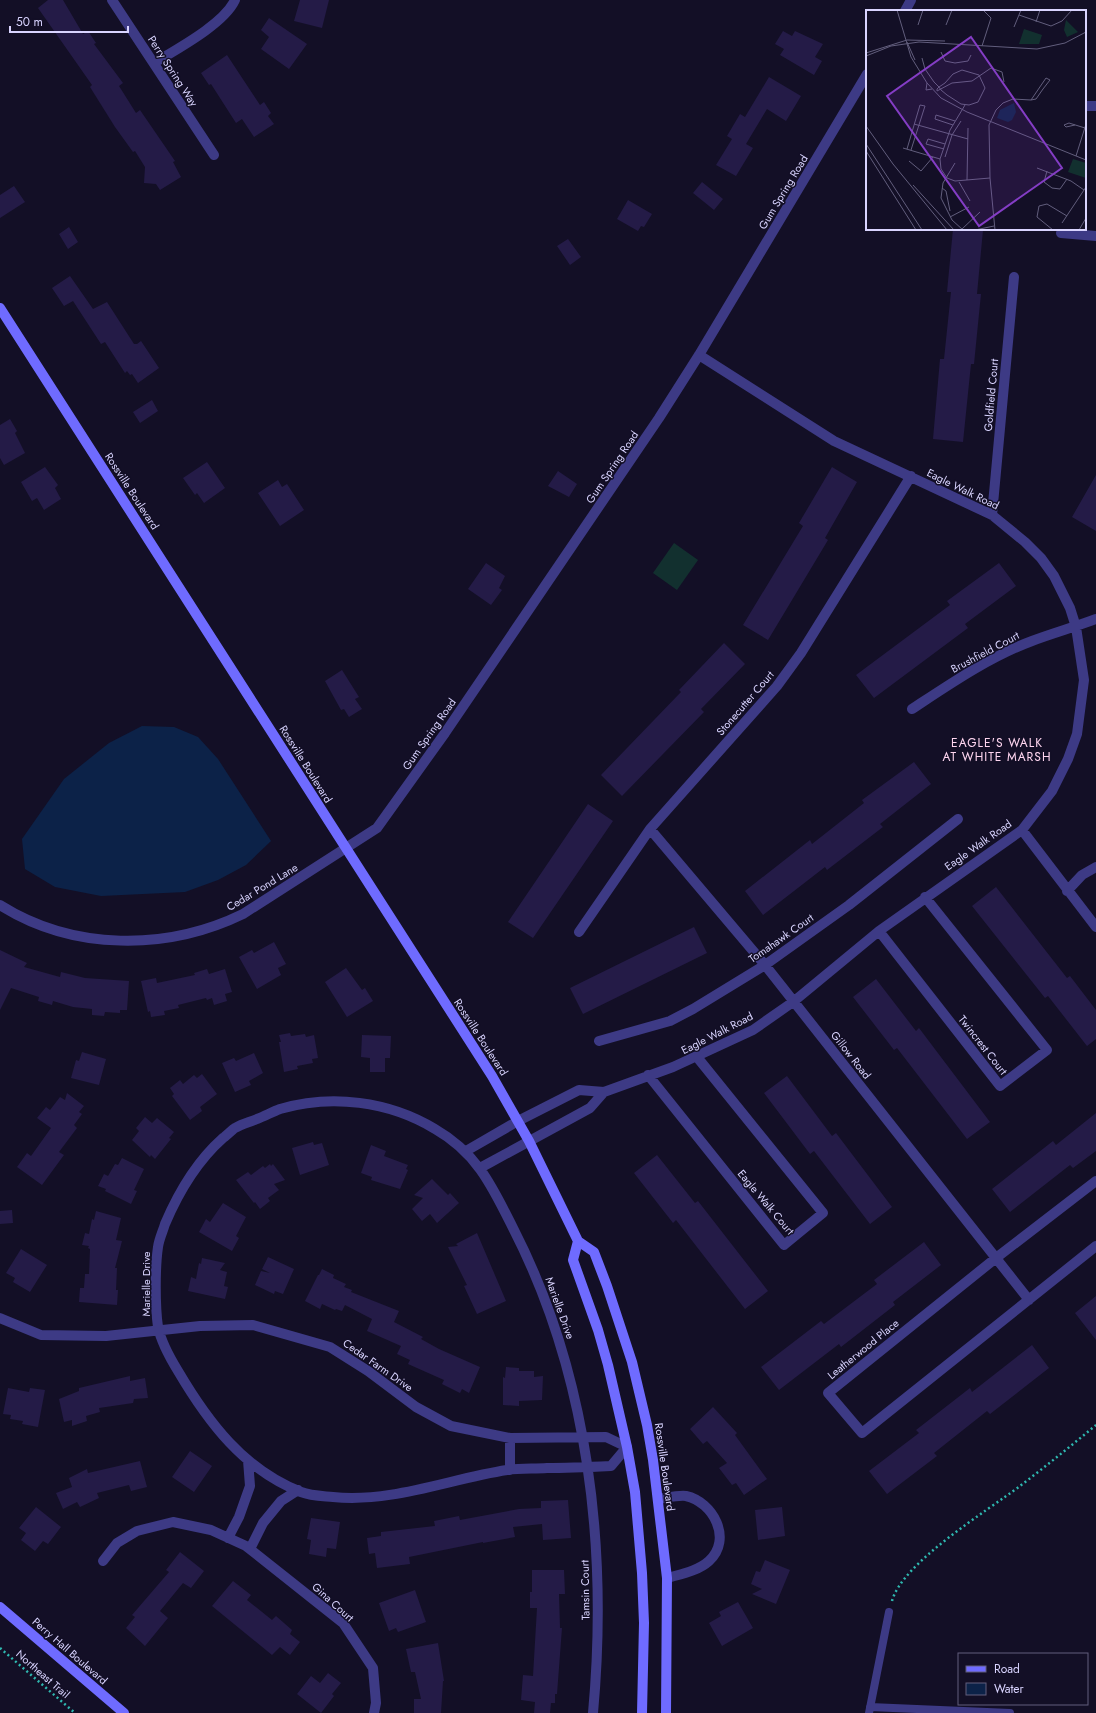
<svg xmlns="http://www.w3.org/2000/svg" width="1096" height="1713" viewBox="0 0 1096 1713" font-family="Jost,sans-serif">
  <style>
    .green { fill: #12302f }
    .water { fill: #0c2248 }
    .building { fill: #241b47 }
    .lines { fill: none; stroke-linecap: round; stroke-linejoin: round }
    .path { stroke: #2fb8b0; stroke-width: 2.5; stroke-dasharray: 2 3; stroke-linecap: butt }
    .lane { stroke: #3d3a85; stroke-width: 8 }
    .street { stroke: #3d3a85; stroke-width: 10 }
    .secondary { stroke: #6f6bff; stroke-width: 10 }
    .labels { text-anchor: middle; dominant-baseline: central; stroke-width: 3; stroke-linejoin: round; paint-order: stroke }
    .street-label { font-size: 11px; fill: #d9d4ff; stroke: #130f26 }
    .neighbourhood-label { font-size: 12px; letter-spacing: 1px; fill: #ffd6f0; stroke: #130f26 }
    .inset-road { fill: none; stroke: #625e7d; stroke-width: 1 }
    .view { fill: #843dc5; fill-opacity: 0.15; stroke: #843dc5; stroke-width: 2 }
    .inset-edge { fill: none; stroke: #d9d4ff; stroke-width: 2 }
  </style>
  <rect width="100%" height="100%" fill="#130f26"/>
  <path class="green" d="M 674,543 L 698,560 L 677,590 L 653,573 Z"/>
  <path class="water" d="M 142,726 L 174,727 L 198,737 L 218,759 L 271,841 L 246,865 L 218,880 L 185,892 L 101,896 L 55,887 L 25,869 L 22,839 L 64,779 L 109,743 Z"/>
  <path class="building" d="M 48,0 L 63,0 L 83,34 L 88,31 L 96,43 L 94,44 L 123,83 L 119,86 L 136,113 L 140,110 L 175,161 L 173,162 L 181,177 L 160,190 L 156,184 L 144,183 L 145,167 L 135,151 L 133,152 L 115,127 L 90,87 L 92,85 L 38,8 Z
    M 300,0 L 329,0 L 322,28 L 294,21 Z
    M 269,18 L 307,44 L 289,69 L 261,49 L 269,37 L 261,30 Z
    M 783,31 L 792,36 L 795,31 L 823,44 L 815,57 L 822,61 L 814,75 L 780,55 L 784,49 L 775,44 Z
    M 227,55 L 260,105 L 264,102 L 271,113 L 268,116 L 274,124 L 254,137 L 242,119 L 236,123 L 211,84 L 209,85 L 201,73 Z
    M 769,77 L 801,96 L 786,121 L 767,109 L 746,144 L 753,148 L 736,176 L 716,165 L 732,139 L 727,136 L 740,114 L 745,117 Z
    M 702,182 L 723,199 L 714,210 L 693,193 Z
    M 14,186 L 25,202 L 0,218 L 0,195 Z
    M 628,200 L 652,214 L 644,227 L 641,226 L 638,231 L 617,219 Z
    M 69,227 L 78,242 L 68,249 L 59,234 Z
    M 953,229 L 983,230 L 977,294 L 981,294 L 974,364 L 971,364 L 963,442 L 933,439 L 940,359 L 944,359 L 951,292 L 947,292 Z
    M 568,239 L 581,257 L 570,265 L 557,246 Z
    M 70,276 L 93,309 L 107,302 L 134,344 L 137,344 L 141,341 L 159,368 L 138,383 L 132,374 L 130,375 L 127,371 L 125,373 L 105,342 L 101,344 L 73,301 L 64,306 L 52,288 Z
    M 152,400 L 158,411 L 140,423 L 133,412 Z
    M 10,419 L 17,431 L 15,433 L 25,453 L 4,465 L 0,458 L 0,425 Z
    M 207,462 L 225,488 L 204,503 L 197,493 L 195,495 L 183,478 Z
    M 45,467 L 58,485 L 55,488 L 61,499 L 44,510 L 37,498 L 32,501 L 21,482 Z
    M 832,467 L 857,482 L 825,538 L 828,540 L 768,640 L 743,625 L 803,526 L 799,523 Z
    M 558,471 L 577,484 L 569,497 L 548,486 Z
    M 1096,475 L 1096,531 L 1072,517 Z
    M 278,480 L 282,487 L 287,484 L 304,510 L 280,526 L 258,493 Z
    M 486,563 L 505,576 L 499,588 L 502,590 L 491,605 L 468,589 Z
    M 999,563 L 1016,586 L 965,624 L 968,628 L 874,698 L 856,675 L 950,605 L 947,601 Z
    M 724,643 L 745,664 L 701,709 L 704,712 L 622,796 L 601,775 L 681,692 L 679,690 Z
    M 342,670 L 359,697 L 355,699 L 362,709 L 349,717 L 344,709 L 341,710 L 325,681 Z
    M 914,762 L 931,784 L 880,824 L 883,827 L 827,870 L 825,867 L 763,915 L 745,891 L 810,840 L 812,844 L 864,803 L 862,800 Z
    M 588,804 L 613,821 L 533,938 L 508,922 Z
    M 996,887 L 1067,978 L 1070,976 L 1096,1010 L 1096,1039 L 1087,1046 L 1048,996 L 1045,998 L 972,906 Z
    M 694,927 L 707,953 L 583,1014 L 570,988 Z
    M 274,942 L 286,964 L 278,968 L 281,975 L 257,989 L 239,957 L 252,950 L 254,953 Z
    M 0,950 L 27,963 L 24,967 L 60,977 L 61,972 L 85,978 L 129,981 L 127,1010 L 120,1010 L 120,1013 L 105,1012 L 104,1016 L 92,1015 L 92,1009 L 73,1007 L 53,1001 L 52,1005 L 38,1001 L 39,997 L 11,988 L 0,1010 Z
    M 346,968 L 362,990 L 365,988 L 373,1001 L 347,1017 L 325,982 Z
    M 207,969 L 209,974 L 225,969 L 232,992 L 225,994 L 227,1001 L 214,1005 L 212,998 L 207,1000 L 206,998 L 178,1005 L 179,1008 L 164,1011 L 165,1015 L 151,1017 L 150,1011 L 148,1012 L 141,981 L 156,978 L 157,983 L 195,975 L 194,973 Z
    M 876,979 L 916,1031 L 919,1028 L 990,1122 L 967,1139 L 897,1048 L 894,1050 L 853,997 Z
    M 290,1033 L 291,1036 L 305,1034 L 306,1037 L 314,1035 L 318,1058 L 312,1059 L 313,1063 L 297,1066 L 298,1069 L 284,1072 L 279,1042 L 281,1042 L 279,1035 Z
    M 362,1035 L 391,1036 L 390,1058 L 385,1058 L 385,1072 L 370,1072 L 370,1058 L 361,1057 Z
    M 82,1052 L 106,1059 L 99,1085 L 71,1078 L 76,1060 L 79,1061 Z
    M 254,1053 L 263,1073 L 249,1081 L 251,1085 L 235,1092 L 222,1063 L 234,1058 L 236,1061 Z
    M 202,1074 L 217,1094 L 200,1107 L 202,1111 L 190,1120 L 172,1096 L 174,1094 L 170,1088 L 180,1080 L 183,1084 L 194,1075 L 197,1078 Z
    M 787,1076 L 832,1136 L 836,1133 L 892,1207 L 870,1224 L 814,1151 L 810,1154 L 764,1093 Z
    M 67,1093 L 84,1106 L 79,1112 L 82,1114 L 74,1125 L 77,1128 L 59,1152 L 64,1155 L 42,1185 L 17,1167 L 27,1153 L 31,1156 L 51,1128 L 37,1118 L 46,1107 L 50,1110 L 60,1097 L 65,1100 Z
    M 1096,1113 L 1096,1151 L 1073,1168 L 1070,1165 L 1010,1212 L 992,1189 L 1053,1141 L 1056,1145 Z
    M 145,1117 L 152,1123 L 157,1118 L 174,1132 L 169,1138 L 171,1139 L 155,1159 L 151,1155 L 150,1157 L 132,1140 L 139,1131 L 136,1128 Z
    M 313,1142 L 314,1145 L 322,1143 L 329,1165 L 300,1175 L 292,1148 Z
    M 371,1145 L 386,1151 L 384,1156 L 408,1165 L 406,1169 L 408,1170 L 400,1189 L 371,1180 L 372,1177 L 361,1173 Z
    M 657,1155 L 695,1203 L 698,1201 L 768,1291 L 745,1309 L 676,1220 L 673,1223 L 634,1173 Z
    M 122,1158 L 144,1169 L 134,1190 L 137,1191 L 131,1204 L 105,1191 L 106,1189 L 98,1186 L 104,1174 L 108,1176 L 115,1164 L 118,1165 Z
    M 270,1164 L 271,1166 L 273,1164 L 285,1180 L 274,1184 L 279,1190 L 268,1198 L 270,1201 L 260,1209 L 255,1202 L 254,1203 L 236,1180 L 248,1172 L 251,1175 L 263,1166 L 265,1168 Z
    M 432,1179 L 448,1195 L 450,1193 L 459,1203 L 437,1223 L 430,1214 L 422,1221 L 412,1209 L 423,1198 L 414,1195 Z
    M 223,1203 L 246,1217 L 236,1236 L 239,1238 L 232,1251 L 199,1232 L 206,1219 L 210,1222 Z
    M 12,1210 L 13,1223 L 0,1224 L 0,1211 Z
    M 96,1211 L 121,1218 L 116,1240 L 122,1241 L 115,1268 L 117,1268 L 116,1290 L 118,1290 L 117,1305 L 79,1302 L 80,1288 L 84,1288 L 85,1274 L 89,1274 L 90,1249 L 88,1248 L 89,1246 L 82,1245 L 85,1233 L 89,1234 L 92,1219 L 94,1220 Z
    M 477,1233 L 506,1301 L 477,1314 L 464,1286 L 467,1285 L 448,1247 L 458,1246 L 456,1244 Z
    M 924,1242 L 941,1265 L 893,1302 L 895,1305 L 841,1347 L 839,1344 L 779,1390 L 761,1367 L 821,1321 L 824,1324 L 877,1284 L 874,1280 Z
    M 21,1249 L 47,1265 L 30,1292 L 13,1282 L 15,1278 L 6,1273 Z
    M 268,1257 L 294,1269 L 283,1294 L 275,1291 L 274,1294 L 255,1285 L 261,1271 L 270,1273 L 262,1269 Z
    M 202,1258 L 225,1263 L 220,1270 L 227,1272 L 224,1286 L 228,1287 L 225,1299 L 188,1291 L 191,1277 L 196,1279 L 199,1263 L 201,1264 Z
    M 322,1269 L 334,1275 L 333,1278 L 346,1284 L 344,1287 L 352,1290 L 351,1292 L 399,1311 L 394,1322 L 423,1337 L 421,1339 L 439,1349 L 480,1367 L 469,1393 L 462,1389 L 460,1393 L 442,1384 L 444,1380 L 408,1364 L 410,1360 L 397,1354 L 401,1346 L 367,1331 L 372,1319 L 345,1305 L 342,1311 L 336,1309 L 335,1310 L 322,1304 L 320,1309 L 305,1301 L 318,1275 L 319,1275 Z
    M 1096,1296 L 1096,1340 L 1075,1313 Z
    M 1032,1345 L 1049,1368 L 990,1414 L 987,1411 L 934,1453 L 937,1456 L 887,1494 L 869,1471 L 919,1433 L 916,1430 L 970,1388 L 972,1392 Z
    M 506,1367 L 519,1368 L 519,1371 L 534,1371 L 534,1377 L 543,1376 L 542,1400 L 519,1401 L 519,1406 L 503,1405 L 503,1377 L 505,1378 Z
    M 130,1376 L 130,1381 L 145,1378 L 148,1398 L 134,1399 L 133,1403 L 99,1408 L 100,1412 L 86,1416 L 87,1421 L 72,1426 L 72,1420 L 64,1422 L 59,1399 L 79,1391 L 79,1388 Z
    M 8,1388 L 29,1392 L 30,1388 L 45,1390 L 38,1427 L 22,1424 L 23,1421 L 10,1419 L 11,1415 L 3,1414 Z
    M 713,1407 L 737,1433 L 735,1435 L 767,1479 L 744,1495 L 736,1483 L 732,1485 L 719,1468 L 727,1463 L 707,1441 L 703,1444 L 690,1429 Z
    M 190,1451 L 212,1466 L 194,1492 L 172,1477 Z
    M 140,1461 L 147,1487 L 131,1491 L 129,1485 L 97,1493 L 99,1498 L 80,1507 L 77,1502 L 63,1509 L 56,1493 L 72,1487 L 69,1478 L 87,1469 L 88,1473 Z
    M 568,1500 L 571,1538 L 543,1540 L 542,1524 L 513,1527 L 515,1537 L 483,1543 L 483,1542 L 409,1557 L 410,1564 L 377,1568 L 375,1553 L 369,1554 L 367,1538 L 381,1536 L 381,1532 L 435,1526 L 434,1521 L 459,1516 L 460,1520 L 519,1509 L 541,1508 L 541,1501 Z
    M 36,1507 L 61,1527 L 48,1544 L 43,1541 L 35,1551 L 21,1540 L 26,1533 L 19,1528 Z
    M 782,1507 L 785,1536 L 758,1540 L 755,1510 Z
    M 311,1518 L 340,1522 L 336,1549 L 327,1548 L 326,1557 L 309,1554 L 311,1540 L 307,1539 Z
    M 180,1552 L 204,1571 L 191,1588 L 183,1583 L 160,1611 L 168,1618 L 145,1646 L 126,1628 L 135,1617 L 132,1615 L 169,1572 L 166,1570 Z
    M 765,1560 L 790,1570 L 776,1604 L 752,1594 L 762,1589 L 751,1584 L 756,1571 L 760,1572 Z
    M 532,1570 L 564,1570 L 565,1594 L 559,1594 L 560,1628 L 562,1628 L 557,1694 L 555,1694 L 555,1703 L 551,1703 L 550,1713 L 534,1713 L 535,1702 L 521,1700 L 523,1675 L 533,1676 L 537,1608 L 530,1608 L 530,1592 L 532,1592 Z
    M 233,1581 L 251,1595 L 247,1600 L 272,1620 L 276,1616 L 292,1630 L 290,1634 L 300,1642 L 290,1655 L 280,1647 L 272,1655 L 212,1606 Z
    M 415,1590 L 426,1622 L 398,1632 L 396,1628 L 389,1631 L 379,1603 Z
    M 738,1602 L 753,1628 L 722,1646 L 709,1623 L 721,1616 L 719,1612 Z
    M 438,1643 L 444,1681 L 443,1681 L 441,1713 L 414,1713 L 414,1699 L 421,1699 L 415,1672 L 411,1672 L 406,1649 Z
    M 328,1673 L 341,1683 L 332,1694 L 334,1696 L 321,1713 L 297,1694 L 311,1676 L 320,1683 Z"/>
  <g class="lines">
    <path class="path" d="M 892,1601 C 902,1563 987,1511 1020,1486 C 1046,1466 1071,1446 1096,1425
      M 0,1648 L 75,1713"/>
    <path class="lane" d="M 870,1707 L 1010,1713
      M 869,1713 L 889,1612"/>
    <path class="street" d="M 112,0 L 214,155
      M 905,11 L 911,0
      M 154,63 C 177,49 224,24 235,0
      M 1085,106 L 1096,106
      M 1061,233 L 1096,236
      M 992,515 L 1014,277
      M 912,709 C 950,684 989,657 1032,641 C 1053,633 1075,627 1096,619
      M 650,829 L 765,965 L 1029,1300
      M 1022,830 L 1096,927
      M 1067,891 L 1082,875 L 1096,867
      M 0,905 C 73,951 167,951 243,914 L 377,828 L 445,733 L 659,418 L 699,355 L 867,74
      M 879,931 L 1000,1086 L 1047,1050 L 925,897
      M 579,932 L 650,829 L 777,686 L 801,653 L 911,476
      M 599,1041 L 670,1021 L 693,1009 L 765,965 L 849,905 L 958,819
      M 648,1075 L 784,1245 L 823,1213 L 697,1057
      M 466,1151 L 518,1121 L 579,1090 L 604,1092 L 673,1067 L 753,1030 L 793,1002 L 879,931 L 1022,830 L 1052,791 L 1068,759 L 1077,734 L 1084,680 L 1076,627 L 1070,608 L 1054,576 L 1041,558 L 1025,542 L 992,515 L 834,441 L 699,355
      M 480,1168 L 590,1108 L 604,1092
      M 1096,1181 L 996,1258 L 828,1393 L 862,1433 L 1096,1246
      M 0,1318 L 41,1335 L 106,1336 L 200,1326 L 253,1325 L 330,1347 L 368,1371 L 416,1407 L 451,1426 L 510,1438 L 606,1437 L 627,1447 L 611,1466 C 590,1467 568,1468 547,1468 C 534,1469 520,1468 507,1470 C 449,1479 392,1503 333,1497 C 323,1496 311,1496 301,1492 C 244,1470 208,1422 178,1371 C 170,1358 161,1341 158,1327 C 155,1306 155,1267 158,1247 C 159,1239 163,1231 165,1224 C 179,1191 196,1162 223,1138 C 225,1137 233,1129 235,1128 C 242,1124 250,1122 257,1119 C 265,1116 272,1112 280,1109 C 331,1094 389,1101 435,1129 C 477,1153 492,1186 513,1228 C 589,1376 608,1549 593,1713
      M 510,1470 L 510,1438
      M 658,1499 C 666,1498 678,1495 686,1496 C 713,1502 733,1539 709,1561 C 698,1571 681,1574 667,1578
      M 228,1538 L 239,1517 L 250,1486 L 248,1460
      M 250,1549 L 263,1523 L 281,1501 L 298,1490
      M 103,1561 L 117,1543 L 137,1531 L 173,1522 L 211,1530 L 246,1546 L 343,1623 L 373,1668 L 376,1703 L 374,1713"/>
    <path class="secondary" d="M 0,308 L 492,1076 L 529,1141 L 578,1241 L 594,1252 L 607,1286 L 632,1362 L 647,1425 L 653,1460 L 667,1578 L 666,1713
      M 578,1241 L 573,1260 L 598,1330 L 608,1365 L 627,1447 L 635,1492 L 642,1573 L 644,1623 L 642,1713
      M 0,1607 L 124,1713"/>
  </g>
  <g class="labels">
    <g class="street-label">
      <text transform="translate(173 71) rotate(57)">Perry Spring Way</text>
      <text transform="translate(783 192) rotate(-59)">Gum Spring Road</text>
      <text transform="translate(991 395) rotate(-85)">Goldfield Court</text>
      <text transform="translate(612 467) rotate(-56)">Gum Spring Road</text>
      <text transform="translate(963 489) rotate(26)">Eagle Walk Road</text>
      <text transform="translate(132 491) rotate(57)">Rossville Boulevard</text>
      <text transform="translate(985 652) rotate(-28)">Brushfield Court</text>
      <text transform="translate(745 703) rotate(-49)">Stonecutter Court</text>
      <text transform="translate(429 734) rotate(-55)">Gum Spring Road</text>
      <text transform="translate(306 764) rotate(58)">Rossville Boulevard</text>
      <text transform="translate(978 845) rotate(-35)">Eagle Walk Road</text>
      <text transform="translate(262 887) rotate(-31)">Cedar Pond Lane</text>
      <text transform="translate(781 938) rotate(-35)">Tomahawk Court</text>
      <text transform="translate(717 1033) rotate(-27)">Eagle Walk Road</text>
      <text transform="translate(481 1037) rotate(57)">Rossville Boulevard</text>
      <text transform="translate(983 1045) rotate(52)">Twincrest Court</text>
      <text transform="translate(851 1055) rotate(52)">Gillow Road</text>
      <text transform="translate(766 1202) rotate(50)">Eagle Walk Court</text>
      <text transform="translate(146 1284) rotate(-90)">Marielle Drive</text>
      <text transform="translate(560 1308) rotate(70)">Marielle Drive</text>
      <text transform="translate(863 1349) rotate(-39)">Leatherwood Place</text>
      <text transform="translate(378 1365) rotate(35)">Cedar Farm Drive</text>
      <text transform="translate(665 1467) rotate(82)">Rossville Boulevard</text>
      <text transform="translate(585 1590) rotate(-91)">Tamsin Court</text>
      <text transform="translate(333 1602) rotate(42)">Gina Court</text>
      <text transform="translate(70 1651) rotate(41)">Perry Hall Boulevard</text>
      <text transform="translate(43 1674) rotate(41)">Northeast Trail</text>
    </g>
    <g class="neighbourhood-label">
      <text x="997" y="743">EAGLE'S WALK<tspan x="997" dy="14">AT WHITE MARSH</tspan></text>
    </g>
  </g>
  <g transform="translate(866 10)">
    <rect width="220" height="220" fill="#130f26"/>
    <path d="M 200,10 L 212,22 L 201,27 L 198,20 ZM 158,19 L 176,25 L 173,34 L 153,34 ZM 207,149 L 220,153 L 220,168 L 202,162 Z" fill="#12302f"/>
    <path d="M 148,93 L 150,102 L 146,110 L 142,112 L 131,108 L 134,100 Z" fill="#0c2248"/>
    <path class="inset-road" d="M 31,0 L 45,47 L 61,73 L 75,88 L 101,102 L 220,150M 153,5 L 185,16 L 196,11 L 206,0M 170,12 L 174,0M 52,15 L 57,0M 80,15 L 86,0M 148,17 L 155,0M 41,32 L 49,50M 116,36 L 125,8 L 117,0M 75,42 L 79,51 L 89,53 L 102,51 L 105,45M 0,43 L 41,30 L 79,31M 0,46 L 25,36 L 53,32 L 171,39 L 199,33 L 220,22M 56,48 L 59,59 L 68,72 L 73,77 L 75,80 L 81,85 L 95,94 L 103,95 L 112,92 L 119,78 L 113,65 L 96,60 L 87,64 L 79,73 L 73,77 L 71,79 L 71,81M 180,68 L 184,70 L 177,79 L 170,89 L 165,90 ZM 61,73 L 60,80 L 66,79M 71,81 L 86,73 L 106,71 L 125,58 L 136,62 L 138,72M 99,95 L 84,120 L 74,149 L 75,159 L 81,168 L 89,171 L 124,168M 48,114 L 102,129M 87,115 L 69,109 L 70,105 L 89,111M 209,115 L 200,117 L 198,115 L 203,113 L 219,118M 0,116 L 27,154 L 81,220M 0,134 L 56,220M 37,138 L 74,149M 41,139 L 54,95 L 59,96 L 45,140M 78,139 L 60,134 L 62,129 L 79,134M 0,141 L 50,220M 210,146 L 220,114M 79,147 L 86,125 L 95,111M 43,151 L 55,161 L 67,147M 89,153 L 77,173 L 75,188 L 86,210 L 97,220M 171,158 L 205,171 L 218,180M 181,161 L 178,172 L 186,178 L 194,179 L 201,169M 101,170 L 102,118M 93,172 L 104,191M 47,175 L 88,220M 76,178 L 80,181 L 84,201M 84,207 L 103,197M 196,213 L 220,177M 96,219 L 114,202M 109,220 L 128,216M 129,220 L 124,168 L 123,115 L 130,100 L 137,93 L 147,89 L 165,90M 187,220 L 171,207 L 173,196 L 181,194 L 201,206M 213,220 L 220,208"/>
    <path class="view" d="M 105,27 L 196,158 L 113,216 L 21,86 Z"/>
    <rect width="220" height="220" class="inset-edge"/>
  </g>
  <rect x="958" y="1653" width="130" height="52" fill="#130f26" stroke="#625e7d"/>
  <rect x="966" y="1666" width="20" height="6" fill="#6f6bff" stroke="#625e7d"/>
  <text x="994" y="1673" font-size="12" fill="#d9d4ff">Road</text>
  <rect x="966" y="1683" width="20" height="12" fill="#0c2248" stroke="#625e7d"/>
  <text x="994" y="1693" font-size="12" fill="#d9d4ff">Water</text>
  <path d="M10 26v6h118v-6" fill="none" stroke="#d9d4ff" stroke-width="2"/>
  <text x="16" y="26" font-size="12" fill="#d9d4ff" stroke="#130f26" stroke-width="3" paint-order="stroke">50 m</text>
</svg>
